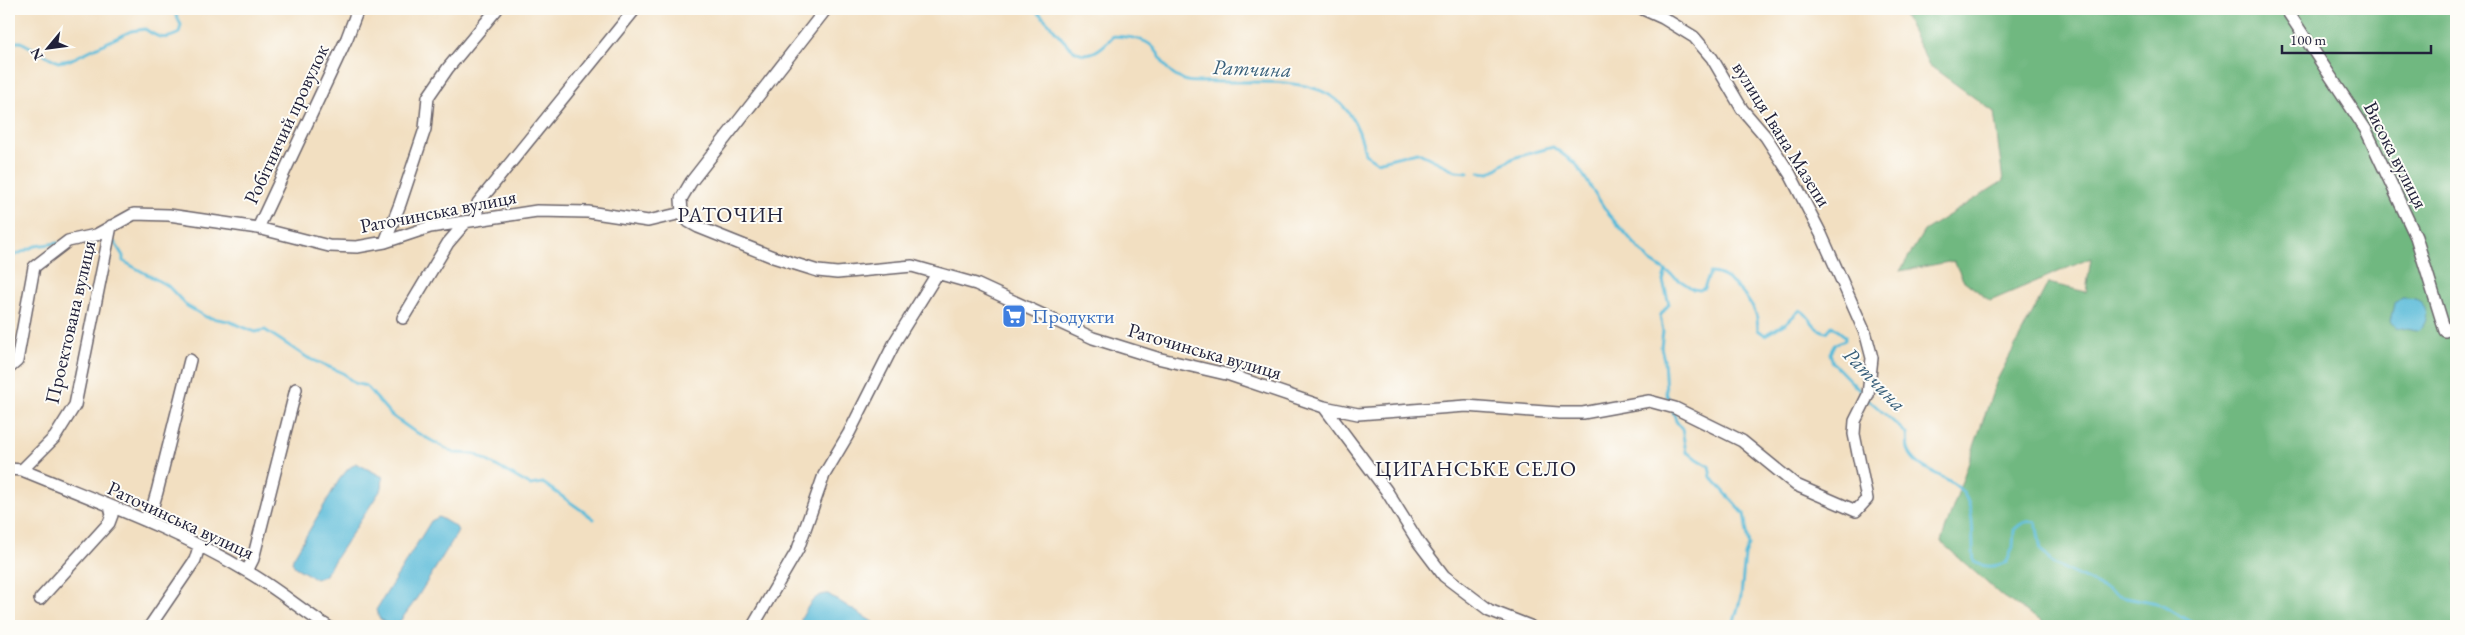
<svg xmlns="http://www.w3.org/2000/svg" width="2465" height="635" viewBox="0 0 2465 635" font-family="'EB Garamond',serif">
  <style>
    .forest { fill: #6fb880; stroke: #486d5e }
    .water { fill: #5abbd9; stroke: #3e6e8a }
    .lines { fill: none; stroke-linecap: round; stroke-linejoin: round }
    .stream { stroke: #5abbd9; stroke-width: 3 }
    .minor-casing { stroke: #6b646a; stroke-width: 14 }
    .minor { stroke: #fff; stroke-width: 11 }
    .labels { text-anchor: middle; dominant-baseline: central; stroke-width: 4; stroke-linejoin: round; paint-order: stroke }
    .street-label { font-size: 20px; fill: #22223b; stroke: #fdfcf7 }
    .shop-label { font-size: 20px; fill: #366cbe; stroke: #fdfcf7; text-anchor: start }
    .water-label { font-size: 21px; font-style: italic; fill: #385f7a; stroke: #fdfcf7 }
    .neighbourhood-label { font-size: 21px; letter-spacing: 1px; fill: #22223b; stroke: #fdfcf7 }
  </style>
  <rect width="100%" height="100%" fill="#fdfcf7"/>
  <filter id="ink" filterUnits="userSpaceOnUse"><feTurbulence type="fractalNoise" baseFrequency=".02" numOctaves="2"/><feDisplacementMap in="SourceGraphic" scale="10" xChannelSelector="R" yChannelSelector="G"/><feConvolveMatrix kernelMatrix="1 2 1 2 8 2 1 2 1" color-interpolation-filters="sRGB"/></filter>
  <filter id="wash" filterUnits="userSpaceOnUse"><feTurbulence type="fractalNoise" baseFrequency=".0096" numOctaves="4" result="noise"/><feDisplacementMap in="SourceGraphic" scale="20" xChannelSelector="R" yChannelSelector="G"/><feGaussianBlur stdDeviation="1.12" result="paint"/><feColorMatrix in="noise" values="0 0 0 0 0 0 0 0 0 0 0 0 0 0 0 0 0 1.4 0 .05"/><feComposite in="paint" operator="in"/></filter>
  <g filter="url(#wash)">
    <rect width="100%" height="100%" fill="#f2dfc1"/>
    <path class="forest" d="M 1901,9 L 2456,9 L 2456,626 L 2140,626 L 2123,621 L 2049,626 L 2003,597 L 1941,542 L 1997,380 L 2048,283 L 2086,292 L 2091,258 L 1990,301 L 1963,280 L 1954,261 L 1900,271 L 1924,231 L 2003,181 L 1994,112 L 1929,65 Z"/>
    <path class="water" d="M 2402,298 C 2406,298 2411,298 2415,299 C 2430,304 2430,324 2417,331 L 2396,327 L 2391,321 L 2395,304 Z
      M 356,463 L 383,477 L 382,488 L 324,576 L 316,579 L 295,567 L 292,562 L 293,558 L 339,480 L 348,469 Z
      M 439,517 L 456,527 L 458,531 L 456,535 L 415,601 L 398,624 L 390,626 L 379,618 L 376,610 L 431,521 Z
      M 828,594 L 879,626 L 802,626 L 801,619 C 808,607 813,594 828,594 Z"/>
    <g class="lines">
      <path class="stream" d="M 1034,9 C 1064,32 1076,80 1113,36 C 1126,37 1143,37 1153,47 C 1165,60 1164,75 1187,81 C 1197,83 1210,81 1221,82 C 1287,83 1350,72 1365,154 L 1377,162 L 1417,152 L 1456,171 L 1468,172
        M 9,42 L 21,42 L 58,62 L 70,60 L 131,31 L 145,29 C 158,38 165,41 179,33 L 181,25 L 173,9
        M 1479,172 L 1490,173 L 1513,158 L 1553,147 L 1576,164 L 1609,215 L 1650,261 L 1693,289 L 1700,290 L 1704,288 L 1710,273 C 1728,272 1749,299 1756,314 C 1758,319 1757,325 1758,330 L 1765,335 L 1786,323 L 1800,310 C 1811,315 1812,330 1827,332 L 1832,326 L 1845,336 L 1845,340 L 1835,344 L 1830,353 L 1833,363 L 1864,395
        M 111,242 L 115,243 L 123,256 L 123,261 L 168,286 L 187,306 L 206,317 L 228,321 L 255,332 L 265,330 L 308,358 L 343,373 L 354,383 L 366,386 L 391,415 L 412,430 L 454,453 L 475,454 L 530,485 L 543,483 L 594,519
        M 9,258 L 35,246 L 58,243
        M 1666,271 L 1663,281 L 1669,304 L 1660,316 L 1663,331 L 1661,347 L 1664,360 L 1666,392 L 1670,403
        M 1868,399 L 1907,434 C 1908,438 1907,445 1908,449 C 1916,473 1951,474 1964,494 C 1976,512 1971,541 1974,562 C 1986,568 1995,567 2007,562 L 2013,547 L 2014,530 C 2021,523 2026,520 2036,522 L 2041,550 L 2052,563 L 2121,596 L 2157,603 L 2199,626
        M 1673,411 L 1676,421 L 1682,429 L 1686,452 L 1709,466 L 1711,477 L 1744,514 L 1749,545 L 1745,555 L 1741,596 L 1733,626"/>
    </g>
  </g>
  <g filter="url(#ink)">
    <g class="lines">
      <g class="minor-casing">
        <path id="minor" d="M 2286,9 L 2366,130 L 2416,237 L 2445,331
          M 682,213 L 681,199 L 691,182 L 826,9
          M 476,220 L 478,203 L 635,9
          M 258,228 L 347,38 L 358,9
          M 385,242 L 400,204 L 425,129 L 428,97 L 448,68 L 497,9
          M 403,318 L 448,243 L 466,222
          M 9,368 L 17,361 L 34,267 L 68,241 L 96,235 L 134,214 L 169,215 L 258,228 L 329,246 L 357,247 L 385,242 L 430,227 L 537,211 L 588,212 L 648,221 L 682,213 L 689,222 L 698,227 L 773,257 L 818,271 L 837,273 L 912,266 L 976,284 L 1093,338 L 1157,358 L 1230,375 L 1324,407 L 1358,414 L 1466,406 L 1559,413 L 1583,413 L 1649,401 L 1675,408 L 1742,441 L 1796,485 L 1856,511 L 1867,499 L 1854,434 L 1855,421 L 1868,395 L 1872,358 L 1866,335 L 1821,234 L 1790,174 L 1766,137 L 1742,109 L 1712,58 L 1694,37 L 1663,18 L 1643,9
          M 1324,407 L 1386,490 L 1419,543 L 1444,576 L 1489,610 L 1530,626
          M 9,469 L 22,470 C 97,501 178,530 248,572 C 276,588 300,609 327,626
          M 22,470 L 55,437 L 75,405 L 111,226
          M 144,520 L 152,509 L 157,492 L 190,360
          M 247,571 L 253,559 L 296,389
          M 40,599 L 109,523 L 112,515 L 110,506
          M 150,626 L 195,560 L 199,547
          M 753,626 L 798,549 L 824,475 L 849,433 L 896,340 L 937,274"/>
      </g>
      <use href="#minor" class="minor"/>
    </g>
  </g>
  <defs>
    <g id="supermarket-square" transform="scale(1.25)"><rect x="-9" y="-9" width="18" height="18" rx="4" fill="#3f7fe0" stroke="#fdfcf7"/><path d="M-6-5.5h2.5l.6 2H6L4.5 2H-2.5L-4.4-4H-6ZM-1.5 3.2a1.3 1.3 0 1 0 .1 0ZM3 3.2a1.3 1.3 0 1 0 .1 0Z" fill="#fff"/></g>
  </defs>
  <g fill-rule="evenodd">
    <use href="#supermarket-square" x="1014" y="316"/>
  </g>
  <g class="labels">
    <g class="street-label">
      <text transform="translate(286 124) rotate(-65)">Робітничий провулок</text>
      <text transform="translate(1782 134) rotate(58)">вулиця Івана Мазепи</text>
      <text transform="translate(2396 155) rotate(63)">Висока вулиця</text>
      <text transform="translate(438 211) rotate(-11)">Раточинська вулиця</text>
      <text transform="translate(70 322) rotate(-77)">Проектована вулиця</text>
      <text transform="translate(1205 351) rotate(16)">Раточинська вулиця</text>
      <text transform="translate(181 520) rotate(25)">Раточинська вулиця</text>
    </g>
    <g class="shop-label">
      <text x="1032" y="316">Продукти</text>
    </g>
    <g class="water-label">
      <text transform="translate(1252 68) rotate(2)">Ратчина</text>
      <text transform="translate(1875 379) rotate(46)">Ратчина</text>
    </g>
    <g class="neighbourhood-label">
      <text x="731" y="214">РАТОЧИН</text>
      <text x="1476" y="468">ЦИГАНСЬКЕ СЕЛО</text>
    </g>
  </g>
  <rect width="2465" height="635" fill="none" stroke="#fdfcf7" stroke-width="30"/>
  <g transform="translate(48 48) rotate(241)" stroke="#fdfcf7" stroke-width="4" paint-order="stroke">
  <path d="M0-4L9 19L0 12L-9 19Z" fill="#22223b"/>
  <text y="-8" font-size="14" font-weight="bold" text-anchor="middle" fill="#22223b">N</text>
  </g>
  <path d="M2282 45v8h149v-8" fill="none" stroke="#22223b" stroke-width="2.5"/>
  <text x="2290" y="45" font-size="15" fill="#22223b" stroke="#fdfcf7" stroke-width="4" paint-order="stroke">100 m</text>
</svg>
